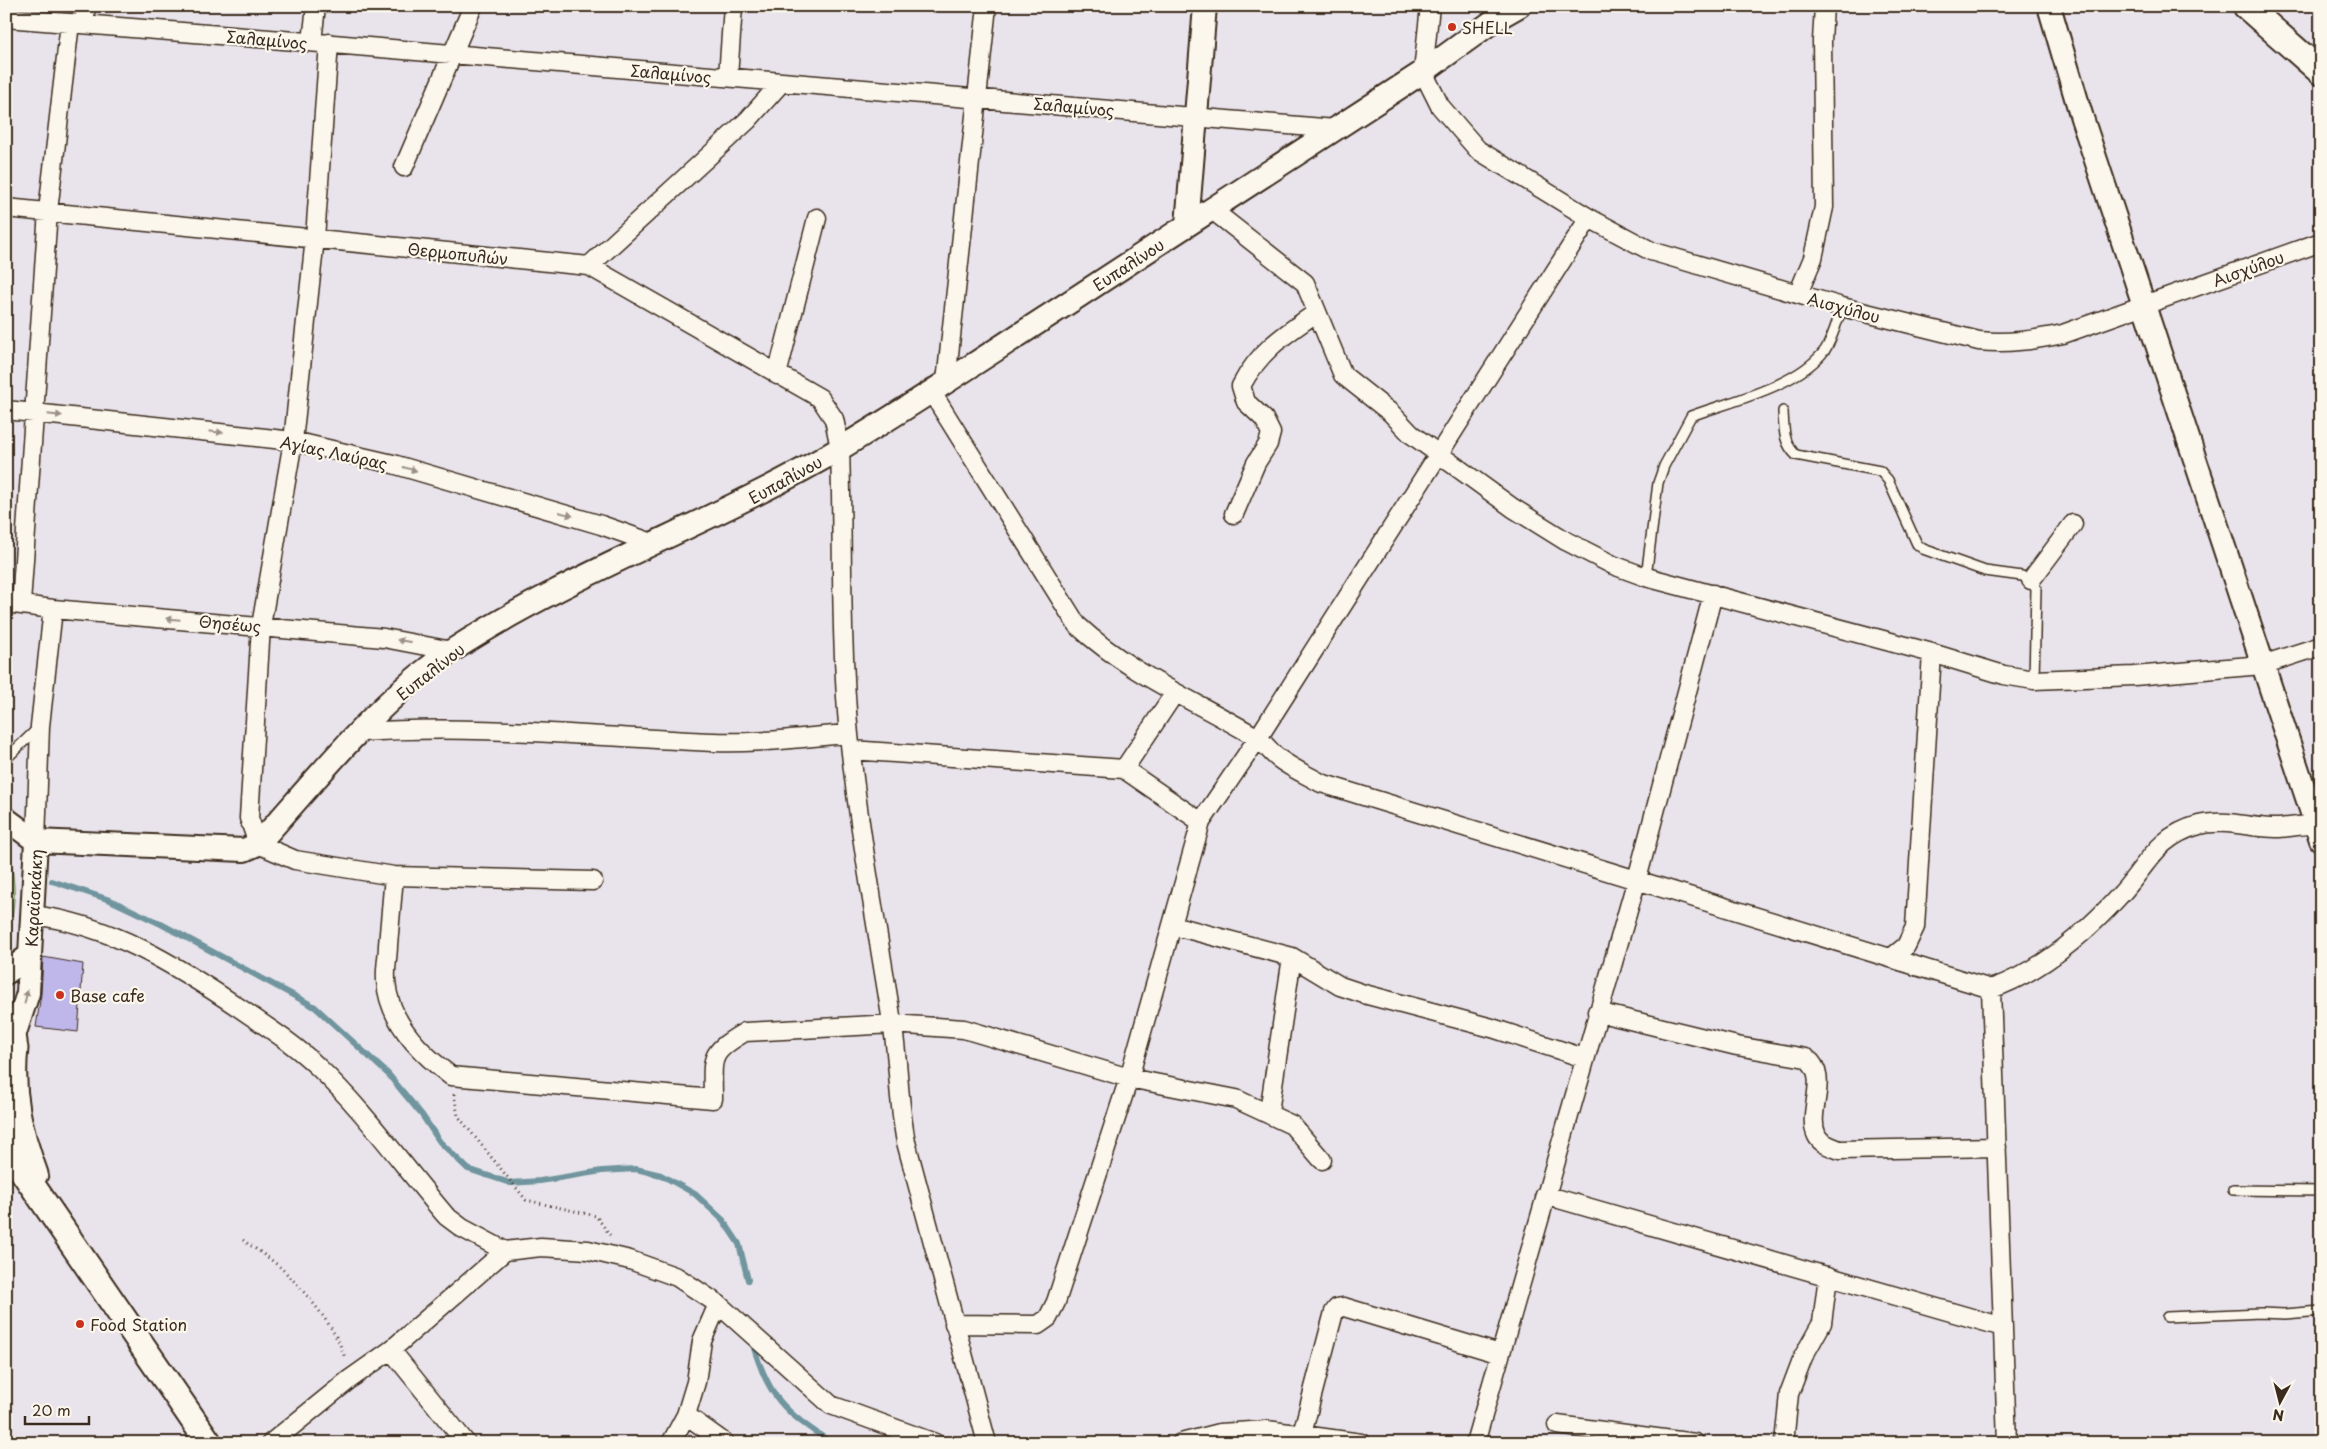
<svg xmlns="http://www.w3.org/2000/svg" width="2327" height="1449" viewBox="0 0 2327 1449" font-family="'Playpen Sans',sans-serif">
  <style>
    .green { fill: #afdd9d; stroke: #75845e }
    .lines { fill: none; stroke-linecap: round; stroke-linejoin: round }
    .stream { stroke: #6f959e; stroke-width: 6 }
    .building { fill: #bfb7e9; stroke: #3b2a1e }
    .service-casing { stroke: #3b2a1e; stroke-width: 12 }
    .minor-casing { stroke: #3b2a1e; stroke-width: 21 }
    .tertiary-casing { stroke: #3b2a1e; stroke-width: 26 }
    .secondary-casing { stroke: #3b2a1e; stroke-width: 29 }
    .path { stroke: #3b2a1e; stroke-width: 3; stroke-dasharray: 1 4; stroke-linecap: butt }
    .service { stroke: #fbf7ec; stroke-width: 9 }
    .minor { stroke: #fbf7ec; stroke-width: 18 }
    .tertiary { stroke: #fbf7ec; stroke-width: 22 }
    .secondary { stroke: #fbf7ec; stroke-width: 25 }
    .oneway { fill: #9b9085 }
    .poi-dot { fill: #c8321e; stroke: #fbf7ec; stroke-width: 2 }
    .labels { text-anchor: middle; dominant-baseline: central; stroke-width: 4.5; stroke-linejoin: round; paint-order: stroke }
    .poi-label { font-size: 16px; fill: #3b2a1e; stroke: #fbf7ec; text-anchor: start }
    .street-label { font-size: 16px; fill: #3b2a1e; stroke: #fbf7ec }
  </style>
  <rect width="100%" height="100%" fill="#e9e4eb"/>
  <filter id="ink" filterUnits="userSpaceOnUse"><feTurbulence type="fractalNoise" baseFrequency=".02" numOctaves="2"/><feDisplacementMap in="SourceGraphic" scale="10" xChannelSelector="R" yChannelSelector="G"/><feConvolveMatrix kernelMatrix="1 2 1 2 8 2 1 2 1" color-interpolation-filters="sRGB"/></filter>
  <g filter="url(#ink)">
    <path class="green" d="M 6,839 C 15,878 19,901 6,939 Z"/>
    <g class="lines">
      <path class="stream" d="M 52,881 L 110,900 L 161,924 L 315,1007 L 388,1074 L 422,1115 L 440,1142 L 468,1169 L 510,1183 L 540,1181 L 602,1171 L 636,1169 L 661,1175 L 695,1194 L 723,1220 L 739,1244 L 748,1280
        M 752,1342 C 769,1398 783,1411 832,1443"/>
    </g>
    <path class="building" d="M 43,957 L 83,964 L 78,1032 L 36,1027 L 41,994 Z"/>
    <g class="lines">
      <g class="service-casing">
        <path id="service" d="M 1783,411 C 1784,428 1783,443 1796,455 L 1880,471 L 1888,480 L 1917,544 L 1923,549 L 1985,571 L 2022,576 L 2031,580 L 2036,588 L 2034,680
          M 1646,577 L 1658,483 L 1664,466 L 1691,416 C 1732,401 1798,386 1825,350 C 1833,338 1837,321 1842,307
          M 6,759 L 38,728
          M 2233,1190 L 2321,1191
          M 2167,1317 L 2261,1313 L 2285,1314 L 2321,1311"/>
      </g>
      <g class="minor-casing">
        <path id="minor" d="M 1430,6 L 1423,72 L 1440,106 L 1478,150 L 1589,218 L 1651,251 L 1842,307 L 1979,341 C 2008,344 2034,340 2063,334 L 2321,242
          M 6,18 C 115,27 224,35 333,44 C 667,72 1001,100 1335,129
          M 84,24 L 86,6
          M 312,42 L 316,6
          M 329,43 L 315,238 L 293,441 L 261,626 L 249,818 L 258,844 L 295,860 L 394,876 L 593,881
          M 728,77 L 733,6
          M 404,167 L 473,6
          M 6,208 L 589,266 L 820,398 L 834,419 L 840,448 C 843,544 840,640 849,735 C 859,831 877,927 892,1022 C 899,1062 898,1101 906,1142 L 987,1443
          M 1211,209 L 1305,283 L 1343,375 L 1391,413 L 1411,434 L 1513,508 L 1566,541 L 1613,565 L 1646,577 L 1932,653 L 2004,675 L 2034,680 L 2134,676 L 2262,665 L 2321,646
          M 589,266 L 748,120 L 781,83
          M 1798,294 L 1813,258 L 1824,207 L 1822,41 L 1824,6
          M 777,375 L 817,218
          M 946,382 L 987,6
          M 931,391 L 1077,625 C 1131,675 1194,700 1256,737 C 1264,742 1270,752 1278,758 C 1291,768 1307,775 1321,783 L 1991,989 C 2043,971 2086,933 2122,893 C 2148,864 2157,836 2199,825 C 2225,818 2253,829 2279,828 C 2291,827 2304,825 2317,824
          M 6,410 L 293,441 L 393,464 L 601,525 L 652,543
          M 1234,514 L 1256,463 L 1268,444 L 1271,433 L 1264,419 L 1246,402 L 1241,386 C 1259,351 1284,335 1316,313
          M 2031,580 L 2073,524
          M 6,603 L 53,609 L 384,638 L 452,651
          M 21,604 L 48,211 L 70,23
          M 360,732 C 478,724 595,737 713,742 C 758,744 804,737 849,734
          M 851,750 L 1124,769 L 1201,822
          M 1124,769 L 1174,694
          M 36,841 L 40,726 L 53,609
          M 394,876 C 392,899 390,922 388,945 C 388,956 385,968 386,980 C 388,1021 420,1053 451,1076 L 713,1099 C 713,1058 707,1054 745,1032 L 893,1024 L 964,1029 L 1129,1078 L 1236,1099 L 1292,1125 L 1322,1160
          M 32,915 C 111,924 177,966 241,1009 C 267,1027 294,1044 317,1066 C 365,1111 403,1166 446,1216 L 462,1228 L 505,1251 L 541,1247 L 588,1250 L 630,1260 L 677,1277 L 718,1304 L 831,1405 L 935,1443
          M 1172,925 L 1292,957 L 1340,986 L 1364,994 L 1492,1028 L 1584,1058
          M 1891,958 L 1906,946 L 1915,927 L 1932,653
          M 1991,989 L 2007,1443
          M 1597,1012 L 1737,1046 L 1806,1058 C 1832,1076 1805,1112 1817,1136 C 1821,1144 1832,1147 1840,1150 L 1997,1147
          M 1269,1112 L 1292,957
          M 1545,1195 L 2003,1327
          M 718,1304 L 702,1341 L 696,1382 L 686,1415 L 725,1443
          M 954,1324 L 1038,1325 L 1048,1318 L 1056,1302 L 1129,1078 L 1201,822 L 1258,738 L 1589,218
          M 391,1350 L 466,1443
          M 1557,1425 L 1695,1443
          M 1302,1434 L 1334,1312 L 1337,1308 L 1344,1307 L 1500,1354
          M 271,1443 L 350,1379 L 391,1350 L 505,1251
          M 671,1443 L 686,1415
          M 1181,1443 L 1220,1433 L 1267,1430 L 1361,1443
          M 1475,1443 L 1637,879 L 1713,594
          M 1784,1443 L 1789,1394 L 1803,1357 L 1822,1323 L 1828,1276"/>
      </g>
      <g class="tertiary-casing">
        <path id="tertiary" d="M 2049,6 L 2082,118 L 2321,840
          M 1187,225 L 1205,6
          M 6,819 L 36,841
          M 36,841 L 244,850 L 258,844 C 317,779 380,698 453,650 C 576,570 716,522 841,448 C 916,403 989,354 1062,307 C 1182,228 1303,150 1423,72 L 1496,19 L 1519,6
          M 6,973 L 30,955
          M 14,1036 L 28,993 L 36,841"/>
      </g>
      <g class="secondary-casing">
        <path id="secondary" d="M 2246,6 L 2321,72
          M 6,1021 C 15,1034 17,1049 10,1063
          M 15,1048 C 10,1093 19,1131 35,1174
          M 6,1147 L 209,1443"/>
      </g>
      <path class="path" d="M 454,1094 L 458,1116 L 526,1200 L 596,1216 L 610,1235
        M 243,1240 C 255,1249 270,1258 281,1268 C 303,1289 338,1329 345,1359"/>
      <use href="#service" class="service"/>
      <use href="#minor" class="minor"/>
      <use href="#tertiary" class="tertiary"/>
      <use href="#secondary" class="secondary"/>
    </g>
    <defs><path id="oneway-solid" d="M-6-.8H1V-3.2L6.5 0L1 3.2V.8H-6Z" transform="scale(1.25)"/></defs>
    <g class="oneway">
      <use href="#oneway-solid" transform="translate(55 415) rotate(6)"/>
      <use href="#oneway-solid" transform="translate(216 432) rotate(6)"/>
      <use href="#oneway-solid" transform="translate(410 469) rotate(16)"/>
      <use href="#oneway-solid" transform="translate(566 514) rotate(16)"/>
      <use href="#oneway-solid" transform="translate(173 619) rotate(-175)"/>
      <use href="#oneway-solid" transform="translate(404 641) rotate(-171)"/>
      <use href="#oneway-solid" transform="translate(26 997) rotate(-78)"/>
    </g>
  </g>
  <g class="poi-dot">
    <circle cx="1452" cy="27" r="5"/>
    <circle cx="60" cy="995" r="5"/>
    <circle cx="80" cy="1324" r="5"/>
  </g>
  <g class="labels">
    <g class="poi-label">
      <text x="1462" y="27">SHELL</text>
      <text x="70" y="995">Base cafe</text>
      <text x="90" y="1324">Food Station</text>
    </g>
    <g class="street-label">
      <text transform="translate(267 39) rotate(5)">Σαλαμίνος</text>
      <text transform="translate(671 73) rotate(5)">Σαλαμίνος</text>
      <text transform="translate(1074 106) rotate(5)">Σαλαμίνος</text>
      <text transform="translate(458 253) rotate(6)">Θερμοπυλών</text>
      <text transform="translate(1128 264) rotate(-33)">Ευπαλίνου</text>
      <text transform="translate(2248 268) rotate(-20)">Αισχύλου</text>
      <text transform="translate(1844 307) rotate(15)">Αισχύλου</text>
      <text transform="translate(334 452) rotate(12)">Αγίας Λαύρας</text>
      <text transform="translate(785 479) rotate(-29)">Ευπαλίνου</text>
      <text transform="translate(230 623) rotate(5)">Θησέως</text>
      <text transform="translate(430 671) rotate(-38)">Ευπαλίνου</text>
      <text transform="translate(33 898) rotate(-87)">Καραϊσκάκη</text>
    </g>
  </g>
  <rect width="2327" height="1449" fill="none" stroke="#fbf7ec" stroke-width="25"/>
  <rect x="12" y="12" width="2302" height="1424" fill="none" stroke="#3b2a1e" stroke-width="2" filter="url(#ink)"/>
  <g transform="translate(2280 1402) rotate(187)" stroke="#fbf7ec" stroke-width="4" paint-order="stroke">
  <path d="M0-4L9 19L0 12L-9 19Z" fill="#3b2a1e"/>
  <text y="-8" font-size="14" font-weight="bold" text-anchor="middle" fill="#3b2a1e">N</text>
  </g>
  <path d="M25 1416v8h64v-8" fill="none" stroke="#3b2a1e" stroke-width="2.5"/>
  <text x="32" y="1416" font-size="15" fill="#3b2a1e" stroke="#fbf7ec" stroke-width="4" paint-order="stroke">20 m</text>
</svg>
